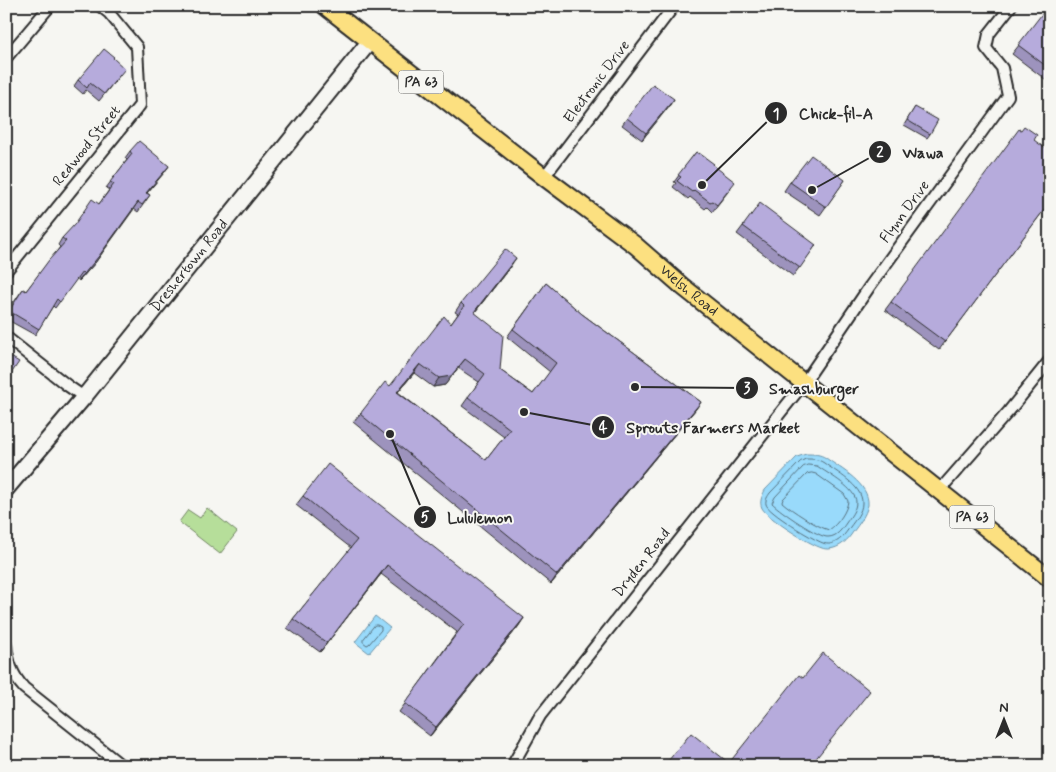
<svg xmlns="http://www.w3.org/2000/svg" width="1056" height="772" viewBox="0 0 1056 772" font-family="Mynerve,sans-serif">
  <style>
    .green { fill: #b6de9a; stroke: #708462 }
    .water { fill: #99dafb; stroke: #6d94a8 }
    .lines { fill: none; stroke-linecap: round; stroke-linejoin: round }
    .shore { stroke: #57717e; stroke-width: 1 }
    .street-casing { stroke: #2b2b2b; stroke-width: 14 }
    .secondary-casing { stroke: #2b2b2b; stroke-width: 19 }
    .primary-casing { stroke: #2b2b2b; stroke-width: 20 }
    .street { stroke: #f6f6f2; stroke-width: 10 }
    .secondary { stroke: #f6f6f2; stroke-width: 15 }
    .primary { stroke: #fce080; stroke-width: 16 }
    .wall { fill: #9d93bd; stroke: #2b2b2b; fill-rule: evenodd }
    .shaded-wall { fill: #7f789a; stroke: #2b2b2b }
    .building { fill: #b6abdc; stroke: #2b2b2b; fill-rule: evenodd }
    .labels { text-anchor: middle; dominant-baseline: central; stroke-width: 4; stroke-linejoin: round; paint-order: stroke }
    .shield { fill: #f6f6f2; stroke: #686867; stroke-width: 1 }
    .shield-label { font-size: 14px; font-weight: bold; fill: #2b2b2b }
    .street-label { font-size: 15px; fill: #2b2b2b; stroke: #f6f6f2 }
    .leader { fill: none; stroke: #2b2b2b; stroke-width: 2 }
    .callout-dot { fill: #2b2b2b; stroke: #f6f6f2; stroke-width: 2 }
    .mark-label { font-size: 15px; text-anchor: middle; font-weight: bold; fill: #fff }
    .callout-label { font-size: 16px; text-anchor: middle; font-weight: bold; fill: #2b2b2b; stroke: #f6f6f2; stroke-width: 4; stroke-linejoin: round; paint-order: stroke }
  </style>
  <rect width="100%" height="100%" fill="#f6f6f2"/>
  <filter id="ink" filterUnits="userSpaceOnUse"><feTurbulence type="fractalNoise" baseFrequency=".02" numOctaves="2"/><feDisplacementMap in="SourceGraphic" scale="10" xChannelSelector="R" yChannelSelector="G"/><feConvolveMatrix kernelMatrix="1 2 1 2 8 2 1 2 1" color-interpolation-filters="sRGB"/></filter>
  <g filter="url(#ink)">
    <path class="green" d="M 207,508 L 237,532 L 220,554 L 179,522 L 188,510 L 200,518 Z"/>
    <path class="water" d="M 806,454 C 814,454 820,454 826,458 C 841,469 870,484 868,505 C 866,515 859,524 853,532 C 848,540 840,548 829,549 C 827,549 824,549 822,548 C 811,545 767,518 762,508 C 759,502 762,496 765,490 L 797,457 Z
      M 375,616 L 390,628 L 369,653 L 355,642 Z"/>
    <g class="lines">
      <path class="shore" d="M 806,459 C 813,459 818,459 824,463 C 836,472 863,486 862,503 C 862,512 855,520 850,527 C 845,534 840,542 830,544 C 828,544 825,544 823,543 C 814,540 767,512 766,504 C 765,500 768,496 770,493 L 800,462 Z
        M 808,465 L 817,466 L 820,468 C 830,475 856,489 856,502 C 856,510 850,517 846,523 C 842,529 837,537 828,537 C 819,538 780,511 772,503 L 775,497 L 803,467 Z
        M 812,473 L 816,474 L 844,494 L 848,501 C 847,511 838,524 829,530 C 817,527 791,510 782,502 L 783,499 L 807,474 Z
        M 375,625 L 377,625 L 381,627 L 381,630 L 369,644 L 367,645 L 363,642 L 363,640 Z"/>
      <g class="street-casing">
        <path id="street" d="M 6,58 L 50,6
          M 544,177 L 674,6
          M 6,271 L 140,105 L 137,47 L 109,13 L 100,6
          M 6,337 L 68,386 L 84,397
          M 939,491 L 1009,411 L 1050,360
          M 6,644 C 8,662 12,675 24,688 L 122,766
          M 512,766 L 540,716 L 804,383 L 870,286 L 1008,96 L 1002,68 L 986,48 L 989,34 L 1011,6"/>
      </g>
      <g class="secondary-casing">
        <g id="secondary">
          <path id="s1" d="M 6,489 L 84,397 L 370,41"/>
        </g>
      </g>
      <g class="primary-casing">
        <g id="primary">
          <path id="s2" d="M 325,6 L 544,177 L 635,245 L 682,286 L 1050,579"/>
        </g>
      </g>
      <use href="#street" class="street"/>
      <use href="#secondary" class="secondary"/>
      <use href="#primary" class="primary"/>
    </g>
    <path class="wall" d="M 1050,6 L 1050,83 L 1012,54 Z
      M 113,58 L 120,75 L 99,101 L 86,90 L 83,94 L 74,86 L 78,80 Z
      M 674,99 L 642,140 L 622,125 L 627,118 Z
      M 915,107 L 930,134 L 927,138 L 904,125 Z
      M 1034,140 L 1050,202 L 939,350 L 885,310 L 891,302 Z
      M 130,151 L 169,166 L 147,193 L 150,195 L 138,212 L 134,209 L 95,263 L 79,281 L 77,278 L 55,308 L 53,306 L 35,335 L 6,319 L 6,315 L 18,296 L 23,289 L 26,291 L 60,247 L 58,245 L 62,238 L 99,204 L 109,190 L 106,188 L 127,160 L 125,158 Z
      M 696,152 L 713,165 L 731,188 L 712,212 L 707,207 L 705,209 L 690,197 L 688,199 L 673,187 L 676,183 L 674,182 Z
      M 845,180 L 820,215 L 784,191 L 790,182 Z
      M 743,226 L 816,245 L 793,276 L 737,234 Z
      M 510,267 L 475,312 L 500,370 L 533,394 L 550,372 L 507,337 L 546,283 L 582,314 L 701,402 L 695,410 L 551,584 L 353,422 L 360,414 L 390,386 L 451,324 L 458,314 L 455,312 L 461,303 ZM 458,368 L 479,382 L 462,406 L 504,437 L 486,460 L 398,392 L 414,373 L 433,387 L 445,385 Z
      M 303,496 L 524,618 L 518,627 L 430,736 L 399,712 L 457,632 L 381,574 L 320,652 L 287,628 L 293,619 L 351,548 L 296,505 Z"/>
    <path class="shaded-wall" d="M 674,99 L 670,105 L 642,140 L 646,133 Z
      M 169,166 L 164,173 L 142,199 L 146,193 Z
      M 138,202 L 95,263 L 79,281 L 84,274 Z
      M 516,258 L 510,267 L 468,321 L 474,312 Z
      M 465,359 L 445,385 L 433,387 L 439,378 Z
      M 420,364 L 414,373 L 391,400 L 397,392 Z
      M 701,402 L 695,410 L 551,584 L 557,575 Z
      M 387,565 L 381,574 L 320,652 L 327,643 Z
      M 524,618 L 518,627 L 430,736 L 436,727 Z"/>
    <path class="building" d="M 1048,6 L 1050,6 L 1050,69 L 1018,45 Z
      M 104,49 L 114,57 L 113,58 L 125,69 L 104,94 L 90,83 L 87,88 L 78,80 Z
      M 653,84 L 674,99 L 646,133 L 627,118 Z
      M 915,107 L 938,120 L 930,134 L 907,120 Z
      M 1024,126 L 1037,135 L 1034,140 L 1050,152 L 1050,202 L 945,342 L 891,302 L 1019,129 L 1021,130 Z
      M 139,141 L 169,166 L 146,193 L 150,195 L 142,205 L 138,202 L 99,256 L 84,274 L 82,272 L 60,302 L 57,299 L 39,329 L 9,311 L 23,289 L 26,291 L 49,260 L 66,241 L 62,238 L 75,224 L 92,199 L 99,204 L 114,184 L 110,182 L 132,154 L 130,151 Z
      M 696,152 L 699,154 L 699,153 L 714,164 L 713,165 L 735,182 L 717,205 L 712,201 L 710,202 L 694,190 L 692,192 L 677,181 L 681,177 L 678,175 Z
      M 811,155 L 845,180 L 826,207 L 790,182 Z
      M 760,203 L 816,245 L 800,268 L 743,226 Z
      M 505,249 L 516,258 L 474,312 L 503,335 L 500,370 L 533,394 L 556,363 L 513,329 L 546,283 L 582,314 L 701,402 L 557,575 L 360,414 L 385,382 L 390,386 L 444,316 L 451,324 L 464,306 L 461,303 ZM 465,359 L 485,374 L 468,397 L 510,429 L 486,460 L 397,392 L 420,364 L 439,378 L 451,376 Z
      M 6,354 L 19,362 L 6,381 Z
      M 328,464 L 524,618 L 436,727 L 405,703 L 464,624 L 387,565 L 327,643 L 293,619 L 357,540 L 303,496 Z
      M 823,653 L 870,691 L 810,766 L 664,766 L 691,733 L 729,763 L 799,675 L 803,678 Z"/>
  </g>
  <g class="labels">
    <g class="shield">
      <rect x="398.5" y="70.5" width="45" height="23" rx="4"/>
      <rect x="949.5" y="505.5" width="45" height="23" rx="4"/>
    </g>
    <g class="shield-label">
      <text x="421" y="82">PA 63</text>
      <text x="972" y="517">PA 63</text>
    </g>
    <g class="street-label">
      <text transform="translate(597 82) rotate(-53)">Electronic Drive</text>
      <text transform="translate(87 146) rotate(-51)">Redwood Street</text>
      <text transform="translate(905 212) rotate(-54)">Flynn Drive</text>
      <text stroke="none"><textPath href="#s1" startOffset="289">Dreshertown Road</textPath></text>
      <text stroke="none"><textPath href="#s2" startOffset="462">Welsh Road</textPath></text>
      <text transform="translate(642 563) rotate(-52)">Dryden Road</text>
    </g>
  </g>
  <path class="leader" d="M702 185L776 113M812 190L880 152M635 387L747 388M524 412L603 427M390 434L425 517"/>
  <g class="callout-dot">
    <circle cx="702" cy="185" r="5"/>
    <circle cx="812" cy="190" r="5"/>
    <circle cx="635" cy="387" r="5"/>
    <circle cx="524" cy="412" r="5"/>
    <circle cx="390" cy="434" r="5"/>
    <circle cx="776" cy="113" r="12"/>
    <circle cx="880" cy="152" r="12"/>
    <circle cx="747" cy="388" r="12"/>
    <circle cx="603" cy="427" r="12"/>
    <circle cx="425" cy="517" r="12"/>
  </g>
  <g class="mark-label">
    <text x="776" y="119">1</text>
    <text x="880" y="157">2</text>
    <text x="747" y="393">3</text>
    <text x="603" y="432">4</text>
    <text x="425" y="522">5</text>
  </g>
  <g class="callout-label">
    <text x="836" y="119">Chick-fil-A</text>
    <text x="923" y="158">Wawa</text>
    <text x="814" y="394">Smashburger</text>
    <text x="713" y="433">Sprouts Farmers Market</text>
    <text x="480" y="523">Lululemon</text>
  </g>
  <rect width="1056" height="772" fill="none" stroke="#f6f6f2" stroke-width="25"/>
  <rect x="12" y="12" width="1031" height="747" fill="none" stroke="#2b2b2b" stroke-width="2" filter="url(#ink)"/>
  <g transform="translate(1004 720)" stroke="#f6f6f2" stroke-width="4" paint-order="stroke">
  <path d="M0-4L9 19L0 12L-9 19Z" fill="#2b2b2b"/>
  <text y="-8" font-size="14" font-weight="bold" text-anchor="middle" fill="#2b2b2b">N</text>
  </g>
</svg>
